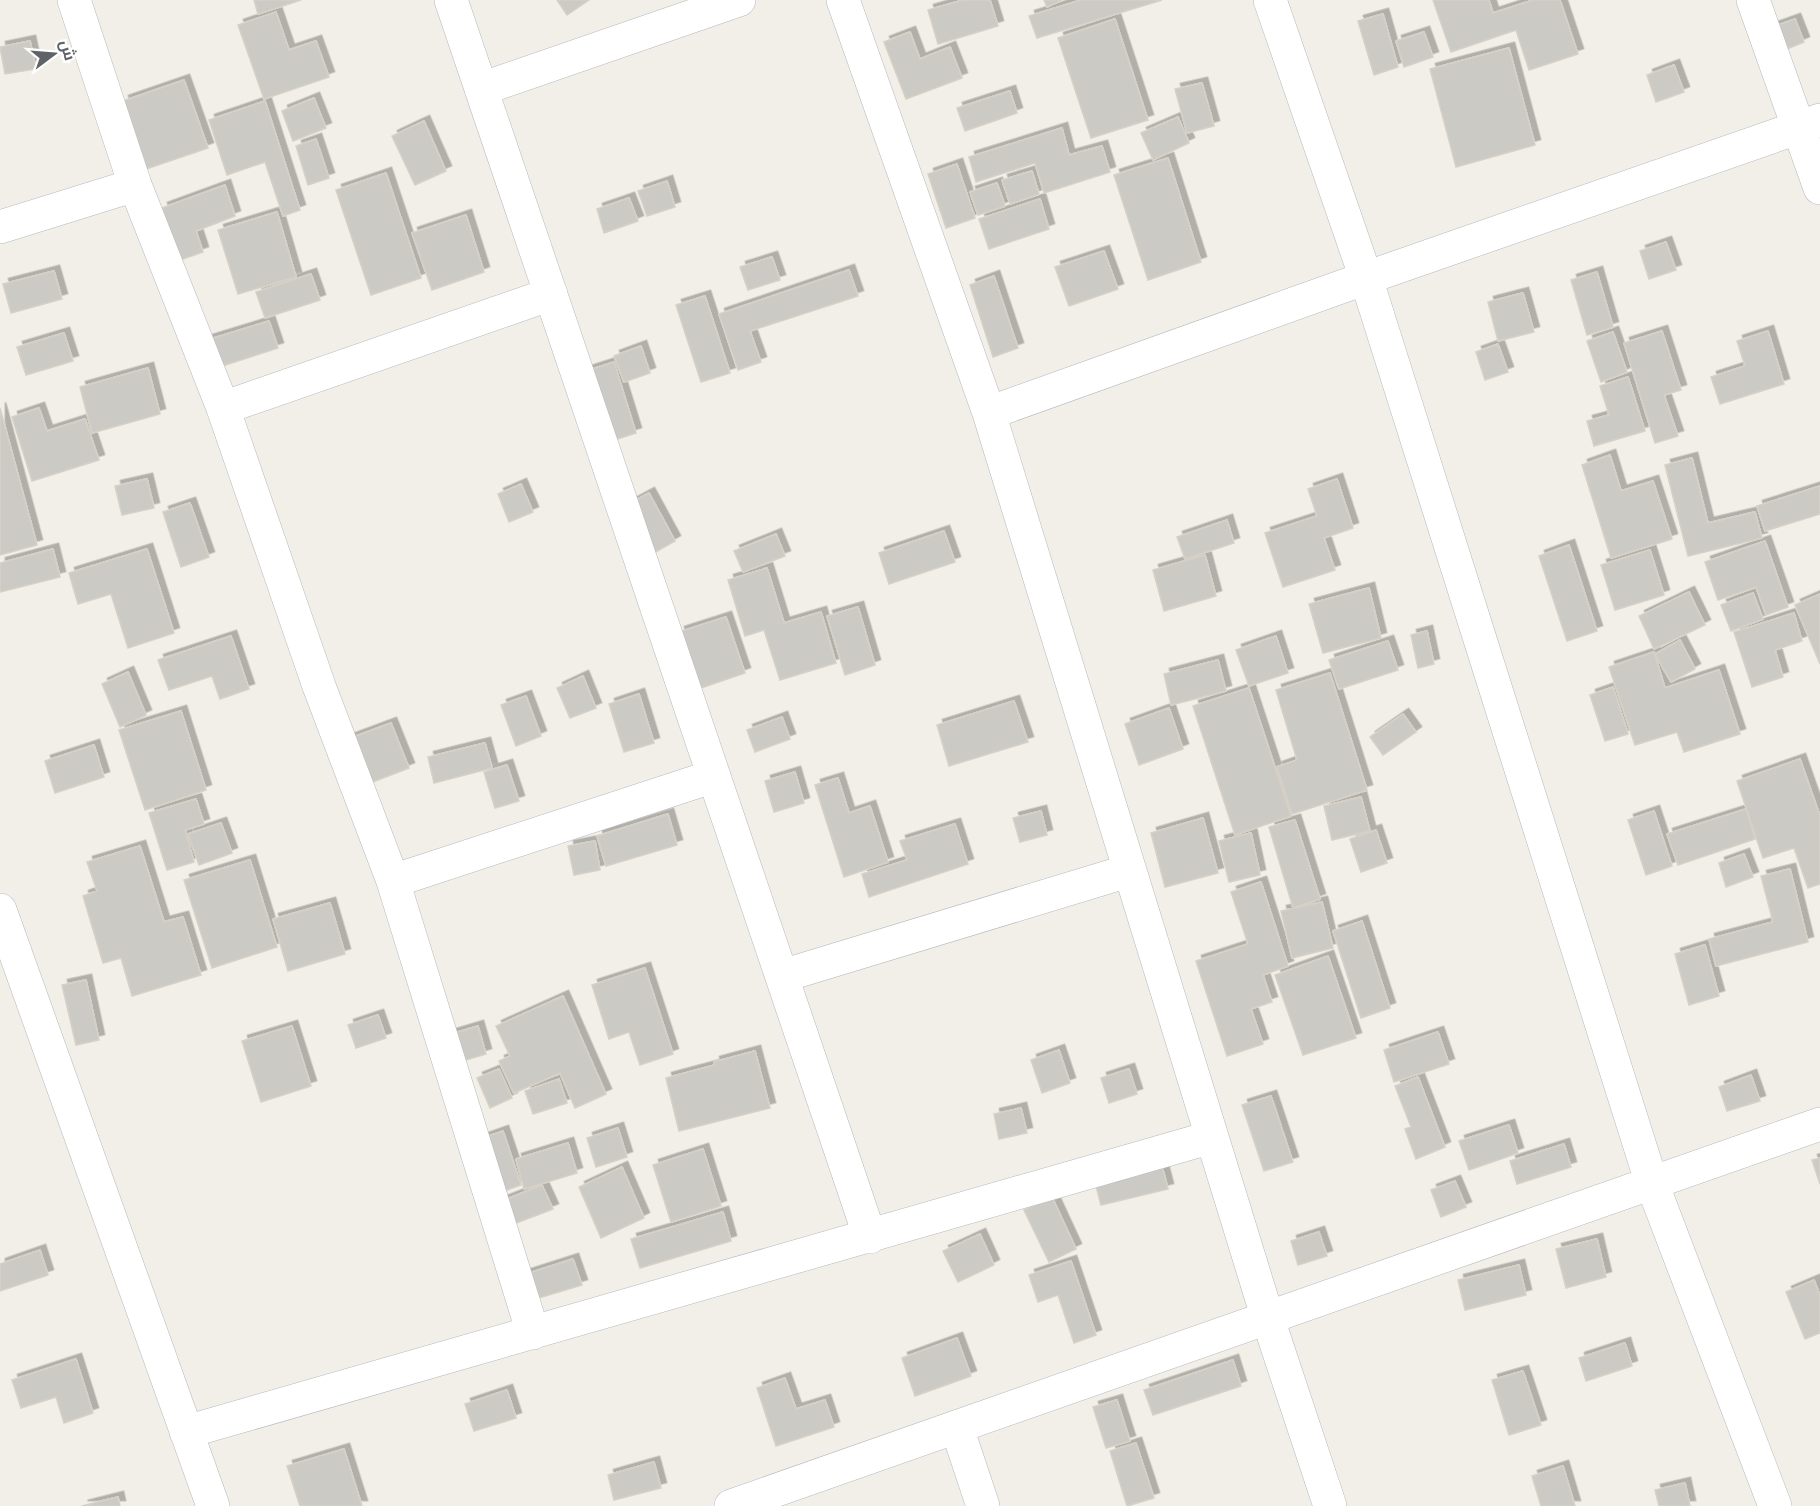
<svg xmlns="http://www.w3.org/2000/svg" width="1820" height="1506" viewBox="0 0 1820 1506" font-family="Figtree,Cairo,sans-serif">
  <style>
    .building { fill: #cccac5; stroke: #d6d1c6; stroke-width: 1.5; filter: url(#shadow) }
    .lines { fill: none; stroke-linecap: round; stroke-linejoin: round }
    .minor-casing { stroke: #b5b8bc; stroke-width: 34 }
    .minor { stroke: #fff; stroke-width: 33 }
  </style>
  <defs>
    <filter id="shadow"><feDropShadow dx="5.5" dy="-5.5" stdDeviation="0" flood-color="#0004"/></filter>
  </defs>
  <rect width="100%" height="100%" fill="#f1efe8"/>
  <path class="building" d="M 254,0 L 301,0 L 258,14 Z
    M 557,0 L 589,0 L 567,15 Z
    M 963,0 L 990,0 L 998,26 L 938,44 L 928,10 Z
    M 1044,0 L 1062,0 L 1047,7 Z
    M 1081,0 L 1162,0 L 1037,38 L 1029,16 Z
    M 1433,0 L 1489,0 L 1493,13 L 1533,0 L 1560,0 L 1578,54 L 1529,70 L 1516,30 L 1451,52 Z
    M 276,12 L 289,50 L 316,41 L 329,77 L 264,99 L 238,25 Z
    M 1383,14 L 1398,67 L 1374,75 L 1358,21 Z
    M 1115,19 L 1148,120 L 1091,138 L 1058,38 Z
    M 1795,19 L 1804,42 L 1777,53 L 1767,29 Z
    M 910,32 L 920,59 L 950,47 L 962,78 L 906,99 L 884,42 Z
    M 1424,32 L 1433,57 L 1404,67 L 1396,41 Z
    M 30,41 L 36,69 L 5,74 L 0,47 Z
    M 1509,48 L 1535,145 L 1456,167 L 1430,69 Z
    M 1674,65 L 1684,92 L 1656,102 L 1647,75 Z
    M 184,80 L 208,148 L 146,169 L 123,101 Z
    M 1202,83 L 1214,126 L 1187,133 L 1175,89 Z
    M 1010,91 L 1017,113 L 965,131 L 957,108 Z
    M 314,98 L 326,128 L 293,141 L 282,111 Z
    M 265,101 L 300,210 L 283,216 L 265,162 L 227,175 L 209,120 Z
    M 1178,117 L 1189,143 L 1153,160 L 1141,133 Z
    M 424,121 L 446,171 L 415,185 L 392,136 Z
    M 1062,128 L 1069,155 L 1102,146 L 1110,172 L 1044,193 L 1035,163 L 976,182 L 969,157 Z
    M 316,139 L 329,178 L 308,185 L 296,146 Z
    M 1168,158 L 1201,262 L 1148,280 L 1114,175 Z
    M 957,164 L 975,218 L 946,228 L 928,174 Z
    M 1032,171 L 1039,194 L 1010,204 L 1002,180 Z
    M 386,173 L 421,278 L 371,295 L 336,190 Z
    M 667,181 L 675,207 L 647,216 L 638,191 Z
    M 997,183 L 1005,206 L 978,215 L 970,192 Z
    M 225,185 L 235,216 L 196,231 L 203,252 L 180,260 L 162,208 Z
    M 629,198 L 638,221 L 604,233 L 597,209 Z
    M 1040,199 L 1049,229 L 989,249 L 979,219 Z
    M 277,212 L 296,277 L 238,294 L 218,230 Z
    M 466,215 L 484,272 L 432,290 L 412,233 Z
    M 1666,242 L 1676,270 L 1649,279 L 1640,251 Z
    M 1104,251 L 1118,289 L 1069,306 L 1055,267 Z
    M 772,257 L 780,280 L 748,290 L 740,267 Z
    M 849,270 L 858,296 L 750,331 L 761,362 L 738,370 L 719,314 Z
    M 54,271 L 62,299 L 11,313 L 3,284 Z
    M 1597,272 L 1613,327 L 1587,335 L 1571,280 Z
    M 311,274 L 320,300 L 265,318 L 256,292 Z
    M 994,276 L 1018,348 L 993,357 L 970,285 Z
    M 1523,293 L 1534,332 L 1498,341 L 1488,302 Z
    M 705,296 L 730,373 L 701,382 L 676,305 Z
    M 269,321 L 278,348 L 216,368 L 207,340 Z
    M 1662,331 L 1681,390 L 1664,395 L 1678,436 L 1655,443 L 1624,343 Z
    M 1768,331 L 1784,384 L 1720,404 L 1711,377 L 1745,366 L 1737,341 Z
    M 1613,332 L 1627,372 L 1601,382 L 1587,341 Z
    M 64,333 L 73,361 L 26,375 L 17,347 Z
    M 1498,344 L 1508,372 L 1485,380 L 1476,352 Z
    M 641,346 L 650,373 L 624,382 L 614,356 Z
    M 614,362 L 636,433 L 605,443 L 583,372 Z
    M 148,368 L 160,414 L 92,433 L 80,387 Z
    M 1628,377 L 1645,431 L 1594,446 L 1587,421 L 1609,415 L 1600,386 Z
    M 0,408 L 37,545 L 0,555 Z
    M 39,408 L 47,431 L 85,419 L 99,460 L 32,481 L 12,417 Z
    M 1610,455 L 1621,491 L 1653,481 L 1672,539 L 1611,558 L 1582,465 Z
    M 1692,458 L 1708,523 L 1755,512 L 1762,538 L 1688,556 L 1665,465 Z
    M 147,479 L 154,508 L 122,515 L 115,486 Z
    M 1337,479 L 1353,528 L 1324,538 L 1335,570 L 1283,587 L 1265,533 L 1317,516 L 1308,489 Z
    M 521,484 L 533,512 L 509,522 L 498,494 Z
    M 1820,486 L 1820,514 L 1765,531 L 1757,506 Z
    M 649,493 L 675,541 L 647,557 L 621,508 Z
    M 190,503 L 209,557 L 181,567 L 163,512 Z
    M 1227,520 L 1234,543 L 1185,559 L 1177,537 Z
    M 944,531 L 955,562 L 889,584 L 879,553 Z
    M 776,534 L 785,556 L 743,572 L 734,551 Z
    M 1765,541 L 1788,607 L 1766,615 L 1756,587 L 1718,600 L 1705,562 Z
    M 1569,545 L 1597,631 L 1567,641 L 1539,556 Z
    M 53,549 L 60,577 L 0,592 L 0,563 Z
    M 147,549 L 174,633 L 128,648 L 111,594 L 78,604 L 69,573 Z
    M 1650,550 L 1664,595 L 1615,610 L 1601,565 Z
    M 1205,555 L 1216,596 L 1164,611 L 1153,570 Z
    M 767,568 L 784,623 L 821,612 L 836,663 L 780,680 L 764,630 L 745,636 L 728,580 Z
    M 1369,588 L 1381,638 L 1323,653 L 1309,604 Z
    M 1689,592 L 1705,625 L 1654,649 L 1639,616 Z
    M 1753,593 L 1763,619 L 1731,631 L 1721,605 Z
    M 1820,594 L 1820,664 L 1795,605 Z
    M 858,607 L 875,665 L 845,675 L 827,616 Z
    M 1794,613 L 1802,641 L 1775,650 L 1783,677 L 1752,687 L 1734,632 Z
    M 726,617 L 745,673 L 698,689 L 679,632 Z
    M 1427,631 L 1434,664 L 1418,668 L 1411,635 Z
    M 231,636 L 249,689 L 220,699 L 212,676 L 169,690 L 158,660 Z
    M 1276,636 L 1288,673 L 1249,686 L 1236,650 Z
    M 1680,640 L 1695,669 L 1671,682 L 1655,654 Z
    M 1388,641 L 1398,670 L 1339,689 L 1329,660 Z
    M 1654,652 L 1665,688 L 1719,670 L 1740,734 L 1684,752 L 1677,732 L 1635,745 L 1609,667 Z
    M 1218,660 L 1226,691 L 1171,705 L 1164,674 Z
    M 128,672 L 146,715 L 120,727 L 102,684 Z
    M 1330,673 L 1367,790 L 1292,814 L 1277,767 L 1297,760 L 1276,690 Z
    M 583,676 L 596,708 L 570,718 L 557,688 Z
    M 1613,687 L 1628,734 L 1605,741 L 1590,695 Z
    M 1249,688 L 1291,816 L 1235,835 L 1193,706 Z
    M 639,694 L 654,743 L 624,752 L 609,704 Z
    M 526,696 L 541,736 L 516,746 L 501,705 Z
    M 1014,701 L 1028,742 L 949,766 L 937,725 Z
    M 1169,708 L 1183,749 L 1139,765 L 1125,724 Z
    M 181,711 L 206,790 L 145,810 L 119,730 Z
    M 1403,714 L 1416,732 L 1383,755 L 1370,737 Z
    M 782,717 L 790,739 L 755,752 L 747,730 Z
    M 391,723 L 409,768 L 365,785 L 348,739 Z
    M 485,743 L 492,768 L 434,783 L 428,757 Z
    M 94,745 L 104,777 L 55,793 L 45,761 Z
    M 1800,759 L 1820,816 L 1820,884 L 1808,888 L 1794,848 L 1763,858 L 1737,781 Z
    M 507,765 L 519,801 L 495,808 L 484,772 Z
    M 795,772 L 804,803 L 774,812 L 765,781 Z
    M 838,778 L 849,813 L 870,806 L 888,862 L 844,877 L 815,785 Z
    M 1361,797 L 1370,831 L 1332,840 L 1324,806 Z
    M 196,799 L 204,824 L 185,830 L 194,862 L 167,870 L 149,813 Z
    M 1746,809 L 1755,839 L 1678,865 L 1667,834 Z
    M 1041,811 L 1047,835 L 1020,842 L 1013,818 Z
    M 1654,811 L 1672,866 L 1646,875 L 1628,820 Z
    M 668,814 L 677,845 L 606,866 L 597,836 Z
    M 1203,818 L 1218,873 L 1165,887 L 1151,833 Z
    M 1295,820 L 1320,899 L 1293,908 L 1269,827 Z
    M 221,823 L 232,853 L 199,865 L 188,834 Z
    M 955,824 L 968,864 L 869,897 L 862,874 L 907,860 L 900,841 Z
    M 1376,830 L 1387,863 L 1361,872 L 1350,839 Z
    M 1251,833 L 1260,875 L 1229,882 L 1219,841 Z
    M 595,841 L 600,870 L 574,875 L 568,846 Z
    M 140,846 L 164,922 L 183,917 L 201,975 L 132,996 L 121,958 L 103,963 L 83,896 L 97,891 L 87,862 Z
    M 1744,854 L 1753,877 L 1726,887 L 1719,863 Z
    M 250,860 L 277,947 L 212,968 L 184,880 Z
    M 1790,869 L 1808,942 L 1716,966 L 1709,939 L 1773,922 L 1761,876 Z
    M 1261,882 L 1288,966 L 1263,975 L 1272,1002 L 1251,1009 L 1263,1044 L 1227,1056 L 1196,961 L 1248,944 L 1231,892 Z
    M 1322,902 L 1333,948 L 1292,958 L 1281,911 Z
    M 330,903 L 345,954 L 288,971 L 273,919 Z
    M 1362,921 L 1390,1008 L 1361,1018 L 1333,931 Z
    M 1705,945 L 1719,996 L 1689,1005 L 1675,954 Z
    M 1328,956 L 1356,1038 L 1303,1055 L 1275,975 Z
    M 645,968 L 673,1054 L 640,1065 L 629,1032 L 609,1039 L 592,985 Z
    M 86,980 L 99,1040 L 76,1045 L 62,985 Z
    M 563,996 L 606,1094 L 575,1108 L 560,1073 L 514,1093 L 499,1061 L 510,1056 L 496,1026 Z
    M 378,1015 L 386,1038 L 356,1048 L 348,1025 Z
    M 292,1026 L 311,1086 L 261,1102 L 242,1041 Z
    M 478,1026 L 486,1054 L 439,1068 L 431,1040 Z
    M 1438,1032 L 1449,1064 L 1394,1082 L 1384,1050 Z
    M 1059,1050 L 1070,1083 L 1042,1093 L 1031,1060 Z
    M 755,1051 L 770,1108 L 679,1131 L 666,1078 L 715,1065 L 714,1062 Z
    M 499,1069 L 512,1098 L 490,1108 L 477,1078 Z
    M 1129,1069 L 1137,1094 L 1109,1103 L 1101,1078 Z
    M 1751,1075 L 1760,1101 L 1727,1111 L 1719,1087 Z
    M 1418,1077 L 1445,1147 L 1416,1159 L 1405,1129 L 1411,1127 L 1395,1086 Z
    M 559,1079 L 567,1103 L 533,1114 L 525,1091 Z
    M 1271,1096 L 1293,1162 L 1264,1171 L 1242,1105 Z
    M 1021,1108 L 1027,1133 L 999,1139 L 994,1114 Z
    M 1509,1125 L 1518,1153 L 1469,1170 L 1459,1141 Z
    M 618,1128 L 627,1157 L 596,1167 L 587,1138 Z
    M 503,1131 L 521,1185 L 490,1196 L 472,1142 Z
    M 568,1143 L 577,1173 L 524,1189 L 516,1159 Z
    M 1564,1144 L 1571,1167 L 1517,1184 L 1510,1161 Z
    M 703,1149 L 721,1206 L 671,1222 L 653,1165 Z
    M 1820,1158 L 1820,1184 L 1812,1160 Z
    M 1162,1166 L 1168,1189 L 1101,1205 L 1095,1182 Z
    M 622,1167 L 644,1218 L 601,1238 L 579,1187 Z
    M 1455,1181 L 1466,1207 L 1441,1217 L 1431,1190 Z
    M 542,1185 L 553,1209 L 511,1225 L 502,1201 Z
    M 1052,1197 L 1076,1249 L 1049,1262 L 1024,1210 Z
    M 723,1212 L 731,1241 L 640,1268 L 631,1239 Z
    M 1319,1232 L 1327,1256 L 1298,1265 L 1291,1241 Z
    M 980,1234 L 994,1265 L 958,1282 L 943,1251 Z
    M 1597,1239 L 1606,1277 L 1566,1288 L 1556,1249 Z
    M 40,1250 L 48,1275 L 0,1291 L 0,1264 Z
    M 573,1259 L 582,1285 L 532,1300 L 523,1275 Z
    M 1071,1261 L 1096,1335 L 1074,1343 L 1058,1295 L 1038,1302 L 1029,1275 Z
    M 1519,1265 L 1526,1295 L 1465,1310 L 1458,1280 Z
    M 1814,1280 L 1820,1296 L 1820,1333 L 1805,1339 L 1786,1292 Z
    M 957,1338 L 971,1376 L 915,1396 L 902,1358 Z
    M 1625,1343 L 1632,1366 L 1586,1381 L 1579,1358 Z
    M 76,1359 L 93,1413 L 64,1423 L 56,1397 L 21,1408 L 12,1380 Z
    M 1233,1360 L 1241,1386 L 1153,1415 L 1144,1390 Z
    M 1523,1371 L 1541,1425 L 1509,1435 L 1492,1380 Z
    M 785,1378 L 796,1409 L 825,1400 L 834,1427 L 776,1446 L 757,1388 Z
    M 507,1390 L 516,1418 L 474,1431 L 465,1404 Z
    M 1117,1400 L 1130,1441 L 1106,1448 L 1093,1407 Z
    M 1136,1443 L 1154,1498 L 1127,1506 L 1110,1451 Z
    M 344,1449 L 362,1506 L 300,1506 L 287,1466 Z
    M 654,1462 L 661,1488 L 614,1500 L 608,1475 Z
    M 1563,1466 L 1575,1506 L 1541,1506 L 1532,1476 Z
    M 1685,1483 L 1690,1506 L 1659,1506 L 1655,1490 Z
    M 118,1497 L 120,1506 L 82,1506 Z"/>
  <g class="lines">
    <g class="minor-casing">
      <path id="minor" d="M 74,0 L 135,185 L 223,408 L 319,686 L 393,881 L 533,1333
        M 451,0 L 870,1237
        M 843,0 L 989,413 L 1268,1319 L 1330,1506
        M 1270,0 L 1366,278 L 1651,1181 L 1775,1506
        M 1753,0 L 1820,188
        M 481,89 L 739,0
        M 0,227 L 135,185
        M 223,408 L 551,294
        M 989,413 L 1366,278 L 1820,120
        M 393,881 L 714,776
        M 0,910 L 213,1506
        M 782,976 L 1128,871
        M 957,1428 L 983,1506
        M 186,1432 L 1212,1137
        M 731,1506 L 1820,1124"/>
    </g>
    <use href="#minor" class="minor"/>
  </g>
  <g transform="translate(54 54) rotate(74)" stroke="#ffffff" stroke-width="4.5" paint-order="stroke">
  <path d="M0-4.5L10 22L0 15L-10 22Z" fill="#5f6368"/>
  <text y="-9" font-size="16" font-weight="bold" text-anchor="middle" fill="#5f6368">ش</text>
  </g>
</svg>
